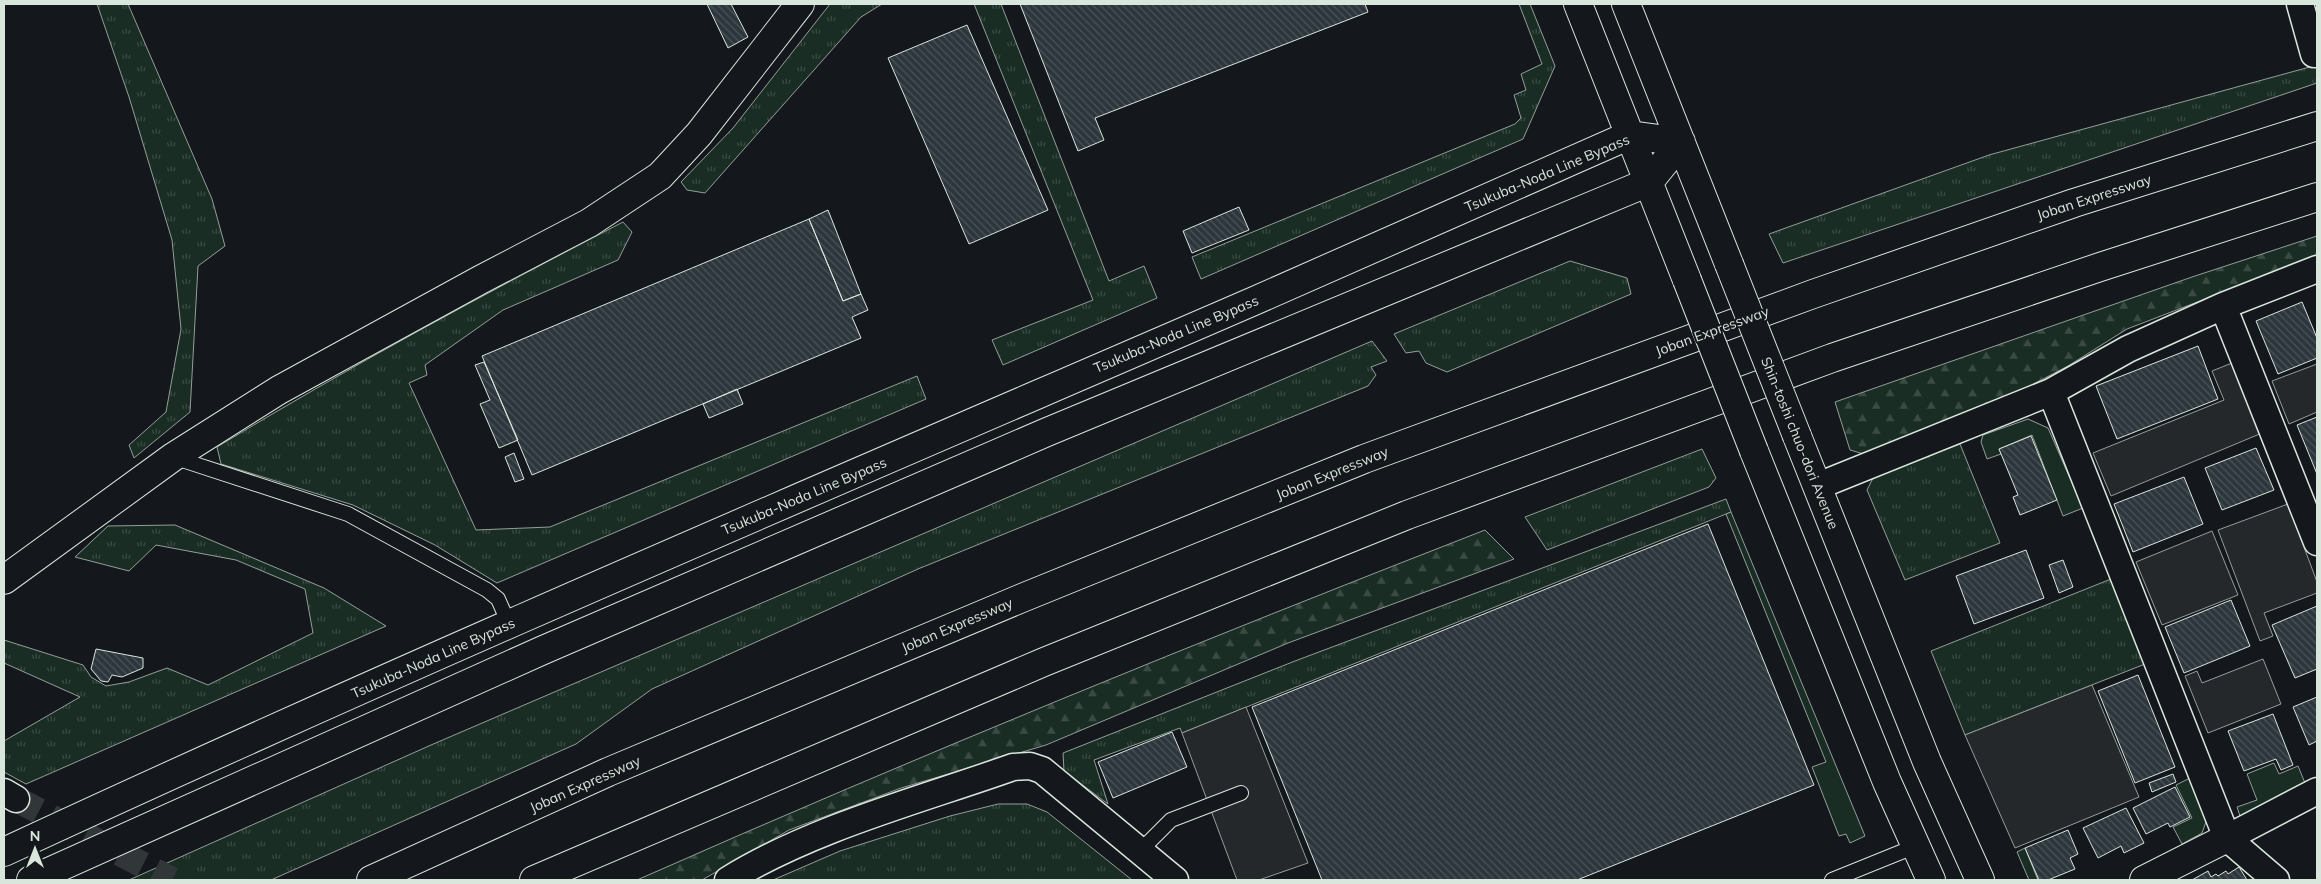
<svg xmlns="http://www.w3.org/2000/svg" width="2321" height="884" viewBox="0 0 2321 884" font-family="Mulish,sans-serif">
  <style>
    .grass { fill: url(#grass-tufts); stroke: #939e99 }
    .forest { fill: url(#forest-firs); stroke: #939e99 }
    .garden { fill: #1a2d24; stroke: #939e99 }
    .parking { fill: #24282b; stroke: #939e99 }
    .building { fill: url(#building-back-hatch); stroke: #d8e6dc }
    .lines { fill: none; stroke-linecap: round; stroke-linejoin: round }
    .minor-tunnel { stroke: #313739; stroke-width: 26; stroke-dasharray: 26 13; stroke-linecap: butt }
    .service-casing { stroke: #d8e6dc; stroke-width: 16 }
    .minor-casing { stroke: #d8e6dc; stroke-width: 29 }
    .tertiary-casing { stroke: #d8e6dc; stroke-width: 30 }
    .primary-casing { stroke: #d8e6dc; stroke-width: 30 }
    .motorway-casing { stroke: #d8e6dc; stroke-width: 30 }
    .service { stroke: #14181c; stroke-width: 14 }
    .minor { stroke: #14181c; stroke-width: 26 }
    .tertiary { stroke: #14181c; stroke-width: 28 }
    .primary { stroke: #14181c; stroke-width: 28 }
    .motorway { stroke: #14181c; stroke-width: 28 }
    .primary-bridge-casing { stroke: #d8e6dc; stroke-width: 30; stroke-linecap: butt }
    .primary-bridge { stroke: #14181c; stroke-width: 28 }
    .labels { text-anchor: middle; dominant-baseline: central; stroke-width: 4; stroke-linejoin: round; paint-order: stroke }
    .street-label { font-size: 14px; fill: #d8e6dc; stroke: #14181c }
  </style>
  <defs>
    <pattern id="grass-tufts" width="24" height="20" patternUnits="userSpaceOnUse" patternTransform="scale(1.25)"><rect width="24" height="20" fill="#1a2d24"/><path d="M3 7l-1-3M5 7V3M7 7l1-3M15 17l-1-3M17 17v-4M19 17l1-3" fill="none" stroke="#3b4b43"/></pattern>
    <pattern id="forest-firs" width="22" height="20" patternUnits="userSpaceOnUse" patternTransform="scale(1.25)"><rect width="22" height="20" fill="#1a2d24"/><path d="M5 1l3.5 6h-7zM16 11l3.5 6h-7z" fill="#3b4b43"/></pattern>
    <pattern id="building-back-hatch" width="6" height="6" patternUnits="userSpaceOnUse" patternTransform="scale(1.25)"><rect width="6" height="6" fill="#2c363c"/><path d="M-1 5l2 2M0 0l6 6M5-1l2 2" fill="none" stroke="#4a5358"/></pattern>
  </defs>
  <rect width="100%" height="100%" fill="#14181c"/>
  <path class="grass" d="M 97,4 L 128,4 L 212,199 L 225,246 L 198,266 L 190,412 L 134,458 L 129,445 L 166,412 L 181,329 L 172,240 L 129,97 Z
    M 830,4 L 882,4 L 861,17 L 705,193 L 687,190 L 681,182 L 733,128 Z
    M 974,4 L 1001,4 L 1109,281 L 1144,266 L 1157,298 L 1003,365 L 992,340 L 1093,300 Z
    M 1519,4 L 1530,4 L 1555,66 L 1523,139 L 1201,279 L 1192,257 L 1515,124 L 1521,118 L 1514,95 L 1526,90 L 1521,74 L 1542,64 Z
    M 2317,65 L 2317,83 L 1783,263 L 1769,234 L 1989,155 Z
    M 623,222 L 632,232 L 618,260 L 503,310 L 425,365 L 427,375 L 409,383 L 476,530 L 550,527 L 917,376 L 926,399 L 497,583 L 435,545 L 353,505 L 221,464 L 217,447 C 349,367 486,293 623,222 Z
    M 1570,261 L 1627,278 L 1631,294 L 1447,372 L 1426,363 L 1419,351 L 1406,353 L 1394,334 Z
    M 1372,341 L 1387,361 L 1371,367 L 1376,375 L 1368,386 L 918,569 L 652,689 L 576,744 L 271,880 L 129,880 L 431,745 Z
    M 1960,444 L 2000,543 L 1905,580 L 1867,490 L 1873,478 Z
    M 1702,449 L 1716,478 L 1709,487 L 1547,550 L 1525,517 Z
    M 1726,499 L 1731,512 L 1182,733 L 1180,728 L 1094,760 L 1108,804 L 1064,771 L 1063,753 L 1295,661 Z
    M 175,525 L 324,588 L 386,626 L 26,784 L 4,772 L 4,741 L 80,697 L 4,663 L 4,640 L 83,665 L 91,677 L 106,686 L 129,682 L 167,668 L 208,685 L 313,633 L 305,589 L 236,560 L 156,545 L 129,571 L 75,557 L 108,526 Z
    M 2111,579 L 2145,664 L 1965,735 L 1931,651 Z
    M 998,804 L 1027,804 L 1047,812 L 1132,880 L 773,880 L 840,851 L 950,816 Z"/>
  <path class="forest" d="M 2317,236 L 2317,256 L 2127,329 L 2068,366 L 2018,392 L 1864,454 L 1850,450 L 1835,402 L 2192,277 Z
    M 1485,530 L 1514,559 L 1288,643 L 1046,745 L 901,788 L 789,830 L 702,880 L 637,880 C 917,756 1200,641 1485,530 Z"/>
  <path class="garden" d="M 2028,419 L 2048,428 L 2083,508 L 2063,516 L 2032,435 L 1999,449 L 2001,454 L 1987,459 L 1981,442 L 1983,435 Z
    M 1731,512 L 1865,836 L 1850,843 L 1846,834 L 1839,836 L 1812,767 L 1826,762 L 1726,514 Z
    M 2274,763 L 2279,774 L 2298,766 L 2305,783 L 2240,816 L 2237,807 L 2257,800 L 2247,774 Z
    M 2190,778 L 2207,819 L 2202,833 L 2182,844 L 2173,827 L 2192,818 L 2176,785 Z
    M 2025,848 L 2038,880 L 2029,880 L 2017,852 Z"/>
  <path class="parking" d="M 2232,363 L 2262,433 L 2111,496 L 2093,453 L 2224,400 L 2212,371 Z
    M 2317,364 L 2317,412 L 2289,424 L 2272,381 Z
    M 2288,504 L 2317,582 L 2317,593 L 2264,613 L 2273,636 L 2260,641 L 2218,530 Z
    M 2212,531 L 2238,595 L 2162,625 L 2136,562 Z
    M 2263,659 L 2281,704 L 2208,733 L 2185,676 L 2197,671 L 2202,683 Z
    M 2092,685 L 2139,797 L 2015,848 L 1965,735 Z
    M 1246,707 L 1308,863 L 1259,880 L 1237,880 L 1182,733 Z"/>
  <path class="building" d="M 707,4 L 731,4 L 748,37 L 728,48 Z
    M 1020,4 L 1365,4 L 1368,12 L 1095,118 L 1104,140 L 1078,151 Z
    M 967,25 L 1048,210 L 969,244 L 888,58 Z
    M 1239,207 L 1249,230 L 1192,253 L 1183,231 Z
    M 828,210 L 861,294 L 843,301 L 809,219 Z
    M 809,219 L 843,301 L 861,294 L 868,310 L 852,317 L 861,338 L 532,475 L 482,356 Z
    M 2302,302 L 2317,338 L 2317,358 L 2278,374 L 2256,321 Z
    M 2198,346 L 2218,399 L 2117,439 L 2096,386 Z
    M 484,362 L 518,440 L 499,448 L 480,404 L 490,400 L 475,365 Z
    M 737,389 L 743,404 L 709,418 L 703,404 Z
    M 2317,417 L 2317,474 L 2297,425 Z
    M 2031,436 L 2057,500 L 2020,515 L 2013,497 L 2018,495 L 1999,449 Z
    M 2256,448 L 2274,490 L 2222,510 L 2205,468 Z
    M 514,453 L 524,479 L 515,482 L 505,457 Z
    M 2184,477 L 2203,524 L 2133,552 L 2114,504 Z
    M 1708,524 L 1814,785 L 1577,880 L 1322,880 L 1252,707 Z
    M 2026,550 L 2044,598 L 1974,624 L 1956,576 Z
    M 2063,560 L 2073,587 L 2059,593 L 2049,565 Z
    M 2231,600 L 2250,646 L 2184,673 L 2165,627 Z
    M 2317,606 L 2317,669 L 2295,678 L 2272,625 Z
    M 96,649 L 143,658 L 143,668 L 122,677 L 112,675 L 108,682 L 101,681 L 91,669 Z
    M 2138,675 L 2175,767 L 2135,783 L 2098,691 Z
    M 2317,697 L 2317,741 L 2309,745 L 2293,707 Z
    M 2273,714 L 2293,765 L 2281,770 L 2276,759 L 2244,771 L 2228,731 Z
    M 1172,732 L 1187,767 L 1113,798 L 1098,762 Z
    M 2173,774 L 2176,782 L 2152,792 L 2149,783 Z
    M 2175,787 L 2190,817 L 2170,827 L 2168,823 L 2146,834 L 2133,808 Z
    M 2126,808 L 2144,843 L 2124,853 L 2121,846 L 2098,858 L 2083,828 Z
    M 2068,830 L 2078,854 L 2070,858 L 2075,869 L 2048,880 L 2039,880 L 2025,848 Z
    M 2239,867 L 2247,880 L 2192,880 L 2208,871 L 2211,877 L 2216,874 L 2218,876 L 2226,871 L 2228,874 Z"/>
  <g class="lines">
    <path class="minor-tunnel" d="M 16,799 L 172,880"/>
    <g class="service-casing">
      <path id="service" d="M 173,457 L 348,514 L 487,590 L 498,599 L 509,624
        M 1140,851 L 1171,820 L 1241,793
        M 1832,880 L 1916,846"/>
    </g>
    <g class="minor-casing">
      <path id="minor" d="M 2300,4 L 2314,54 L 2317,53
        M 2223,306 L 2317,542
        M 2051,392 L 2227,838 L 2276,880
        M 1818,486 L 2051,392 L 2128,349 L 2223,306 L 2317,269
        M 4,792 L 16,799
        M 2227,838 L 2317,791
        M 728,880 C 812,828 920,800 1013,767 L 1030,766 L 1042,770 L 1175,880"/>
    </g>
    <g class="tertiary-casing">
      <path id="tertiary" d="M 4,580 L 173,457 L 279,390 L 480,280 L 589,223 L 660,176 L 699,134 L 800,4
        M 2144,880 L 2227,838"/>
    </g>
    <g class="primary-casing">
      <path id="primary" d="M 1578,4 L 1687,280
        M 1626,4 L 1729,264
        M 1797,436 L 1927,762 L 1980,880
        M 1754,451 L 1887,782 L 1931,880
        M 4,852 C 417,660 836,482 1254,301 C 1380,246 1504,190 1630,135 L 1681,142
        M 31,880 L 541,651 L 1047,432 L 1649,182 L 1681,142"/>
    </g>
    <g class="motorway-casing">
      <path id="motorway" d="M 371,880 L 608,772 L 1022,598 L 1364,459 L 1813,294 L 2074,203 L 2317,126
        M 534,880 L 1044,662 L 1407,515 L 1832,358 L 2100,267 L 2317,197"/>
    </g>
    <use href="#service" class="service"/>
    <use href="#minor" class="minor"/>
    <use href="#tertiary" class="tertiary"/>
    <use href="#primary" class="primary"/>
    <use href="#motorway" class="motorway"/>
    <g class="primary-bridge-casing">
      <path id="primary-bridge" d="M 1729,264 L 1797,436
        M 1687,280 L 1754,451"/>
    </g>
    <use href="#primary-bridge" class="primary-bridge"/>
  </g>
  <g class="labels">
    <g class="street-label">
      <text transform="translate(1547 173) rotate(-23)">Tsukuba-Noda Line Bypass</text>
      <text transform="translate(2094 197) rotate(-18)">Joban Expressway</text>
      <text transform="translate(1712 331) rotate(-20)">Joban Expressway</text>
      <text transform="translate(1176 334) rotate(-23)">Tsukuba-Noda Line Bypass</text>
      <text transform="translate(1800 443) rotate(68)">Shin-toshi chuo-dori Avenue</text>
      <text transform="translate(1332 473) rotate(-22)">Joban Expressway</text>
      <text transform="translate(804 496) rotate(-23)">Tsukuba-Noda Line Bypass</text>
      <text transform="translate(957 625) rotate(-23)">Joban Expressway</text>
      <text transform="translate(433 658) rotate(-24)">Tsukuba-Noda Line Bypass</text>
      <text transform="translate(585 784) rotate(-24)">Joban Expressway</text>
    </g>
  </g>
  <rect width="2321" height="884" fill="none" stroke="#d8e6dc" stroke-width="10"/>
  <g transform="translate(35 849)" stroke="#14181c" stroke-width="4" paint-order="stroke">
  <path d="M0-4L9 19L0 12L-9 19Z" fill="#d8e6dc"/>
  <text y="-8" font-size="14" font-weight="bold" text-anchor="middle" fill="#d8e6dc">N</text>
  </g>
</svg>
